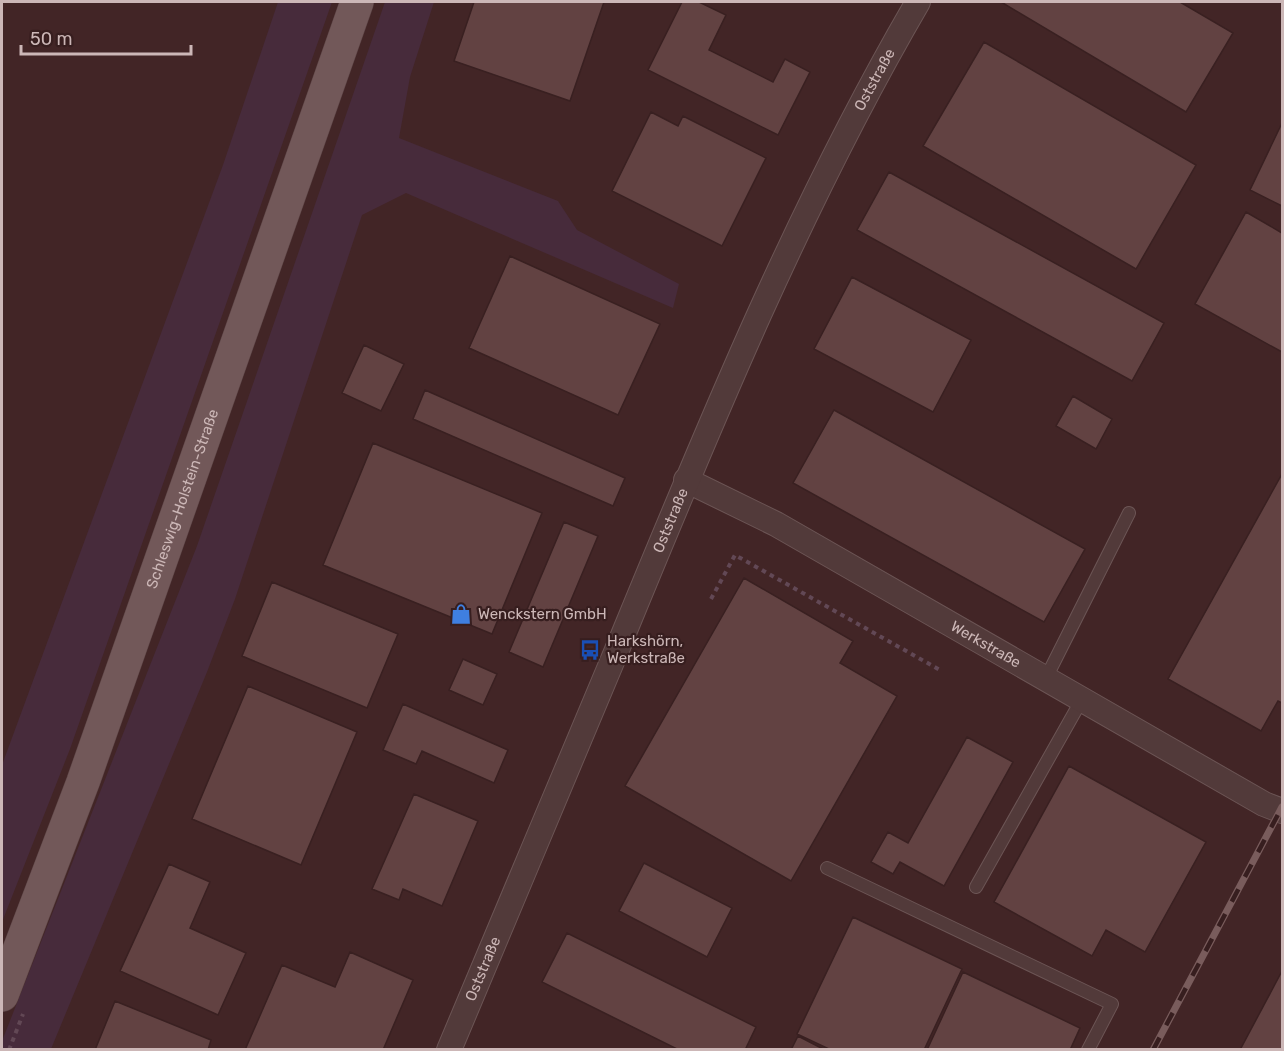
<svg xmlns="http://www.w3.org/2000/svg" width="1284" height="1051" viewBox="0 0 1284 1051" font-family="Rubik,sans-serif">
  <style>
    .green { fill: #472b3b }
    .building { fill: #624242; stroke: #392021; stroke-width: 1.5 }
    .lines { fill: none; stroke-linecap: round; stroke-linejoin: round }
    .lane-casing { stroke: #6c5555; stroke-width: 14 }
    .street-casing { stroke: #6c5555; stroke-width: 26 }
    .primary-casing { stroke: #5b4344; stroke-width: 34 }
    .path { stroke: #624855; stroke-width: 4; stroke-dasharray: 4.5 4.5; stroke-linecap: butt }
    .lane { stroke: #523a3a; stroke-width: 12 }
    .street { stroke: #523a3a; stroke-width: 24 }
    .primary { stroke: #725859; stroke-width: 33 }
    .rail-casing { stroke: #795c5c; stroke-width: 7 }
    .rail { stroke: #371e1f; stroke-width: 4.5; stroke-dasharray: 14; stroke-linecap: butt }
    .labels { text-anchor: middle; dominant-baseline: central; stroke-width: 4.5; stroke-linejoin: round; paint-order: stroke }
    .street-label { font-size: 15px; fill: #ccb7b7; stroke: #371e1f }
    .poi-label { font-size: 15px; fill: #ccb7b7; stroke: #371e1f; text-anchor: start }
  </style>
  <rect width="100%" height="100%" fill="#422526"/>
  <path class="green" d="M 278,2 L 332,2 L 70,749 L 2,922 L 2,765 L 223,165 Z
    M 385,2 L 434,2 L 410,77 L 399,138 L 558,201 L 577,230 L 679,284 L 673,308 L 406,193 L 362,215 L 235,599 L 207,672 L 51,1049 L 2,1049 L 2,1041 L 197,546 Z"/>
  <path class="building" d="M 474,2 L 604,2 L 570,101 L 454,61 Z
    M 682,2 L 699,2 L 726,15 L 709,50 L 773,82 L 785,59 L 810,72 L 778,135 L 648,70 Z
    M 1001,2 L 1180,2 L 1233,33 L 1186,112 Z
    M 984,42 L 1196,165 L 1136,269 L 923,146 Z
    M 651,112 L 678,126 L 683,116 L 766,158 L 722,246 L 612,191 Z
    M 1282,123 L 1282,206 L 1250,190 Z
    M 889,172 L 1164,323 L 1132,381 L 857,230 Z
    M 1246,212 L 1282,233 L 1282,352 L 1195,304 Z
    M 510,256 L 660,324 L 618,415 L 469,348 Z
    M 852,277 L 971,340 L 933,412 L 814,349 Z
    M 364,345 L 404,364 L 381,411 L 342,393 Z
    M 425,390 L 625,478 L 613,506 L 413,419 Z
    M 1073,396 L 1112,419 L 1096,449 L 1056,426 Z
    M 834,410 L 1085,549 L 1044,622 L 793,483 Z
    M 373,443 L 542,513 L 492,634 L 323,565 Z
    M 1282,474 L 1282,703 L 1278,701 L 1261,731 L 1168,679 Z
    M 564,522 L 598,536 L 543,667 L 509,652 Z
    M 744,578 L 853,641 L 840,663 L 897,696 L 791,881 L 625,786 Z
    M 272,582 L 398,634 L 367,708 L 242,656 Z
    M 463,659 L 497,674 L 483,705 L 449,690 Z
    M 248,686 L 357,732 L 301,865 L 192,819 Z
    M 403,704 L 508,750 L 494,783 L 422,751 L 416,764 L 383,750 Z
    M 967,737 L 1013,762 L 944,886 L 900,862 L 893,874 L 871,862 L 888,832 L 908,843 Z
    M 1069,766 L 1206,842 L 1145,952 L 1106,930 L 1092,956 L 994,902 Z
    M 414,794 L 478,821 L 442,906 L 403,889 L 399,900 L 372,889 Z
    M 644,863 L 732,908 L 707,957 L 619,911 Z
    M 169,864 L 210,882 L 190,928 L 246,953 L 218,1015 L 120,971 Z
    M 853,917 L 962,969 L 924,1050 L 831,1050 L 797,1034 Z
    M 567,933 L 756,1027 L 745,1050 L 679,1050 L 542,982 Z
    M 350,952 L 413,980 L 383,1050 L 245,1050 L 282,965 L 335,987 Z
    M 1282,971 L 1282,1050 L 1240,1050 Z
    M 963,972 L 1080,1028 L 1070,1050 L 927,1050 Z
    M 115,1001 L 211,1040 L 208,1050 L 95,1050 Z
    M 798,1036 L 825,1050 L 791,1050 Z"/>
  <g class="lines">
    <g class="lane-casing">
      <path id="lane" d="M 1045,680 L 1129,513
        M 827,868 L 1112,1004 L 1088,1050
        M 976,887 L 1081,701"/>
    </g>
    <g class="street-casing">
      <g id="street">
        <path id="s1" d="M 686,480 L 776,524 L 1264,804 L 1282,811"/>
        <path id="s2" d="M 449,1050 C 505,915 563,780 619,645 C 709,426 799,206 918,2"/>
      </g>
    </g>
    <g class="primary-casing">
      <g id="primary">
        <path id="s3" d="M 2,995 L 83,782 L 357,2"/>
      </g>
    </g>
    <path class="path" d="M 711,599 L 735,555 L 940,670
      M 9,1050 L 23,1014"/>
    <use href="#lane" class="lane"/>
    <use href="#street" class="street"/>
    <use href="#primary" class="primary"/>
    <g class="rail-casing">
      <path id="rail" d="M 1153,1050 L 1282,807"/>
    </g>
    <use href="#rail" class="rail"/>
  </g>
  <defs>
    <g id="shop-bare" transform="scale(1.62)"><path d="M-5-2.5h2.3a2.7 3.5 0 0 1 5.4 0H5L5.5 6h-11ZM-1.5-2.5h3a1.5 2.3 0 0 0-3 0Z" fill="#3f7fe0" stroke="#371e1f" stroke-width="2.5" paint-order="stroke"/></g>
    <g id="bus-bare" transform="scale(1.62)"><path d="M-5-6H5V4H4V6H2V4H-2V6H-4V4H-5ZM-3.5-4V0h7V-4ZM-3.5 1.2v1.5H-2V1.2ZM2 1.2v1.5H3.5V1.2Z" fill="#1a4fb4" stroke="#371e1f" stroke-width="2.5" paint-order="stroke"/></g>
  </defs>
  <g fill-rule="evenodd">
    <use href="#shop-bare" x="461" y="614"/>
    <use href="#bus-bare" x="590" y="650"/>
  </g>
  <g class="labels">
    <g class="street-label">
      <text stroke="none"><textPath href="#s2" startOffset="1060">Oststraße</textPath></text>
      <text stroke="none"><textPath href="#s3" startOffset="528">Schleswig-Holstein-Straße</textPath></text>
      <text stroke="none"><textPath href="#s2" startOffset="574">Oststraße</textPath></text>
      <text stroke="none"><textPath href="#s1" startOffset="342">Werkstraße</textPath></text>
      <text stroke="none"><textPath href="#s2" startOffset="88">Oststraße</textPath></text>
    </g>
    <g class="poi-label">
      <text x="478" y="614">Wenckstern GmbH</text>
      <text x="607" y="641">Harkshörn,<tspan x="607" dy="17">Werkstraße</tspan></text>
    </g>
  </g>
  <rect width="1284" height="1051" fill="none" stroke="#ccb7b7" stroke-width="6"/>
  <path d="M21 45v9h170v-9" fill="none" stroke="#ccb7b7" stroke-width="3"/>
  <text x="30" y="45" font-size="18" fill="#ccb7b7" stroke="#371e1f" stroke-width="4.5" paint-order="stroke">50 m</text>
</svg>
